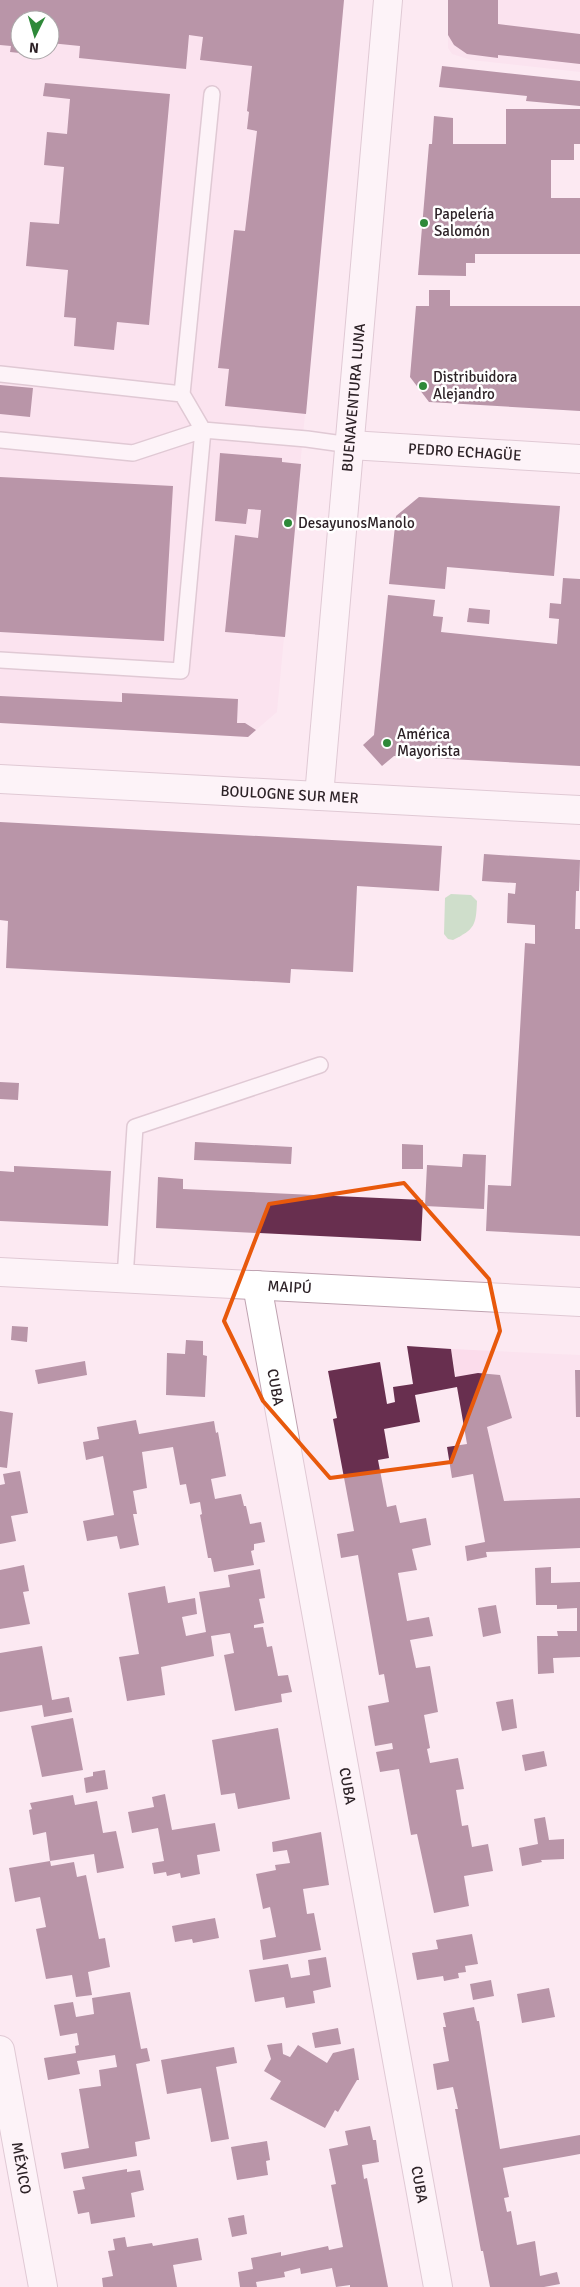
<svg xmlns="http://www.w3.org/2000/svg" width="580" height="2287" viewBox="0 0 580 2287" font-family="Signika,sans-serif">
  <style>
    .built { fill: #fbdceb; fill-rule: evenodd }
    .water { fill: #9ad09b }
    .building { fill: #682f4f }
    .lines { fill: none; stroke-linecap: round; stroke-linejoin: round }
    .lane-casing { stroke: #bfa2b0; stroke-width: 18 }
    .street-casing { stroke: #bfa2b0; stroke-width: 30 }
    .lane { stroke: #fff; stroke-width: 15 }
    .street { stroke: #fff; stroke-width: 28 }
    .marked { fill: none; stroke: #e8590c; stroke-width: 4; stroke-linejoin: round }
    .poi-dot { fill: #2e8939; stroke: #fff; stroke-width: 2 }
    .labels { text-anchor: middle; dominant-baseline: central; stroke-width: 5; stroke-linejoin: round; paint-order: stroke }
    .poi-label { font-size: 15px; fill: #2d2227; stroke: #fff; text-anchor: start }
    .street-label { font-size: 15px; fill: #2d2227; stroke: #fff }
  </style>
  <rect width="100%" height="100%" fill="#fce9f2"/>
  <path class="built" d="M 0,0 L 344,0 L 277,712 L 248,737 L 0,723 ZM 20,20 L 50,20 L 50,50 L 20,50 Z
    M 448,0 L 580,0 L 580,72 L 471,60 L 452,54 L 448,48 Z
    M 451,1349 L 580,1355 L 580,1525 L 482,1529 Z"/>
  <path class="water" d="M 451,894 L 471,895 L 477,901 C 476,925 475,929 453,940 L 448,939 L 444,934 L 445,898 Z"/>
  <path class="building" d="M 0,0 L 344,0 L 306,414 L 225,406 L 229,369 L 218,368 L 234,230 L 245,231 L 257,131 L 247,129 L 249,112 L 247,111 L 252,66 L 200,60 L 203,37 L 189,35 L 186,69 L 79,58 L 80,46 L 50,43 L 50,20 L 20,20 L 20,50 L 39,50 L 39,55 L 10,52 L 11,46 L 0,45 Z
    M 448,0 L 498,0 L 498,24 L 580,34 L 580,64 L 498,55 L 498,58 L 467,54 L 454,45 L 448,35 Z
    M 442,66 L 580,81 L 580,106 L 526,101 L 527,96 L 439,87 Z
    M 45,83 L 170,94 L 149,325 L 117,322 L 114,350 L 74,346 L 76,318 L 64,317 L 68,270 L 26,266 L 30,222 L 59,224 L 64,167 L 44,165 L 47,132 L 67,134 L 70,99 L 43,96 Z
    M 506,109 L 580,109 L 580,144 L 574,144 L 574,160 L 551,160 L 551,198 L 580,198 L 580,254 L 475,254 L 475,263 L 466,263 L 466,276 L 418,275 L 429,144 L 432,144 L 434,116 L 453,118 L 453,144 L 506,144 Z
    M 429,290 L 450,290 L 450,306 L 580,306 L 580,411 L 429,402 L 410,377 L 416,306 L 429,306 Z
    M 0,385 L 33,388 L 30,417 L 0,414 Z
    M 220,453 L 282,458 L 282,462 L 301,464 L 285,637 L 225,632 L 235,535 L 258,538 L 261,510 L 248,509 L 246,524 L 215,521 Z
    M 0,477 L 173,486 L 164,641 L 0,632 Z
    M 419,497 L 560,506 L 554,576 L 447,567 L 445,589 L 389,584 L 396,516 Z
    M 563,578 L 580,579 L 580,766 L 394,756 L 382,766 L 363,745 L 374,735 L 388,595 L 435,600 L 433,616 L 443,617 L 441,632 L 557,644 L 559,619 L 549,618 L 550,603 L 561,604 Z
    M 469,608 L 490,610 L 489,624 L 467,622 Z
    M 122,693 L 238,699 L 237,723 L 245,723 L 256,730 L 248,737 L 0,723 L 0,696 L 122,702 Z
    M 0,822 L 442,846 L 439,891 L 357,886 L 353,972 L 291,969 L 290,983 L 6,968 L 8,921 L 0,920 Z
    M 484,854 L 580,860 L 579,891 L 576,891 L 575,929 L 580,929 L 580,1236 L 486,1231 L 488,1185 L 511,1186 L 525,943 L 535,944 L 535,925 L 507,923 L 508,893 L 515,894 L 516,883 L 482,881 Z
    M 0,1082 L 19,1083 L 18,1100 L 0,1099 Z
    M 195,1142 L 292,1147 L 291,1164 L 194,1160 Z
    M 402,1144 L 423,1145 L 423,1169 L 402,1169 Z
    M 463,1154 L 486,1155 L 484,1209 L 425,1206 L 427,1165 L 462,1167 Z
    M 14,1166 L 111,1171 L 108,1226 L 0,1221 L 0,1171 L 14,1172 Z
    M 158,1177 L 183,1179 L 183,1189 L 423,1200 L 421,1241 L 156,1228 Z
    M 12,1326 L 28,1327 L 27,1342 L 11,1340 Z
    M 186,1340 L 203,1341 L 203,1355 L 207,1356 L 205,1397 L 166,1395 L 167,1353 L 185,1354 Z
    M 407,1346 L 451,1349 L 455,1377 L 478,1373 L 500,1375 L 512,1418 L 487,1427 L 504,1501 L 580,1498 L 580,1548 L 486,1552 L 487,1557 L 467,1561 L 465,1546 L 485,1542 L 473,1474 L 452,1478 L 447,1447 L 467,1444 L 457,1387 L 415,1395 L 420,1422 L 384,1429 L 389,1458 L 378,1460 L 387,1507 L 396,1505 L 400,1523 L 426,1518 L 431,1545 L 412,1549 L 417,1570 L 398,1573 L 407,1621 L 429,1617 L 433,1636 L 410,1640 L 416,1668 L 430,1666 L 438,1712 L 424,1715 L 430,1748 L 427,1749 L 430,1763 L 458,1758 L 464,1789 L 456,1790 L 462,1826 L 468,1825 L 472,1847 L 488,1844 L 493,1871 L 464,1876 L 469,1906 L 434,1913 L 417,1834 L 411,1835 L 399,1769 L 380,1772 L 376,1752 L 393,1749 L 392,1743 L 375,1746 L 368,1706 L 389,1702 L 384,1674 L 379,1675 L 358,1555 L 341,1558 L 337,1534 L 354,1531 L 333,1419 L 337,1418 L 328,1371 L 380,1362 L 387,1404 L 395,1402 L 393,1387 L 413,1384 Z
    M 85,1361 L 87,1375 L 38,1384 L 35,1370 Z
    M 575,1370 L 580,1370 L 580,1417 L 576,1417 Z
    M 0,1411 L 13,1413 L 7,1468 L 0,1467 Z
    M 136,1420 L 139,1434 L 214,1421 L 216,1433 L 218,1432 L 226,1476 L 211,1479 L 215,1499 L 241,1494 L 244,1506 L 246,1506 L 250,1524 L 261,1522 L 265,1542 L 254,1544 L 254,1550 L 251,1551 L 254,1565 L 214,1572 L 211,1558 L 208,1558 L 200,1515 L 202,1514 L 200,1502 L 190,1504 L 186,1484 L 180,1485 L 173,1447 L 142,1452 L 147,1488 L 133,1491 L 137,1514 L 133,1514 L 139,1545 L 120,1549 L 117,1536 L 87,1541 L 83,1521 L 114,1515 L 103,1456 L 86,1460 L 83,1442 L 99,1439 L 97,1427 Z
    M 20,1471 L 28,1513 L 11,1516 L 16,1541 L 0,1544 L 0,1485 L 5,1484 L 3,1474 Z
    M 24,1565 L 29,1591 L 23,1592 L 30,1624 L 0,1629 L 0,1570 Z
    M 551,1567 L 551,1583 L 580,1582 L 580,1657 L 553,1658 L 554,1673 L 538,1674 L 537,1636 L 558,1636 L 557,1631 L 577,1631 L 577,1608 L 557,1609 L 557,1605 L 536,1605 L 535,1568 Z
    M 260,1569 L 265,1598 L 259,1599 L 264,1623 L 254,1625 L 254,1628 L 263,1627 L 267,1647 L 272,1646 L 278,1676 L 288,1675 L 292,1692 L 281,1694 L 282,1702 L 235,1711 L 224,1655 L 234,1653 L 230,1633 L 211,1636 L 214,1656 L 161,1667 L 165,1695 L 127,1701 L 119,1657 L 139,1654 L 128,1593 L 165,1586 L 168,1603 L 195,1598 L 197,1614 L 182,1617 L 186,1636 L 206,1632 L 199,1592 L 230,1587 L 228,1575 Z
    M 496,1605 L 501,1633 L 483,1637 L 478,1608 Z
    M 42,1646 L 52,1700 L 69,1697 L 72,1712 L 44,1717 L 42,1705 L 0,1712 L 0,1653 Z
    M 513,1699 L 517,1728 L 502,1731 L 496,1702 Z
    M 73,1718 L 83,1770 L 42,1777 L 31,1726 Z
    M 278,1728 L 290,1799 L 238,1809 L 235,1793 L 221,1795 L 212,1740 Z
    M 544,1751 L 547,1766 L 525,1771 L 522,1755 Z
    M 105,1770 L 108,1789 L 86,1793 L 84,1778 L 93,1776 L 93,1772 Z
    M 165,1794 L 172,1830 L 215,1823 L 220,1851 L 197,1855 L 200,1874 L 181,1878 L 180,1873 L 167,1876 L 166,1872 L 154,1874 L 152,1863 L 164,1861 L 158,1828 L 132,1833 L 128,1812 L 154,1807 L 152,1797 Z
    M 73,1795 L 75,1805 L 97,1801 L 103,1833 L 116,1831 L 124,1868 L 97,1873 L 94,1854 L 50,1861 L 46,1832 L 33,1835 L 29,1810 L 32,1809 L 30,1803 Z
    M 545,1817 L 549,1840 L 564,1839 L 564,1859 L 541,1860 L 542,1862 L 522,1866 L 519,1848 L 538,1844 L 534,1819 Z
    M 321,1832 L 329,1885 L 303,1889 L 307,1914 L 314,1913 L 321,1950 L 263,1960 L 260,1940 L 276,1937 L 270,1907 L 263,1909 L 256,1874 L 276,1870 L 275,1865 L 290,1863 L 287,1850 L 273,1852 L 272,1842 Z
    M 50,1861 L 51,1866 L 74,1862 L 77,1877 L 86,1875 L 99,1939 L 105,1938 L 110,1967 L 88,1972 L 92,1995 L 76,1997 L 72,1975 L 46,1979 L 36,1929 L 46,1927 L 40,1897 L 15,1902 L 9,1868 Z
    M 215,1918 L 219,1938 L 193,1943 L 192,1939 L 175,1942 L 172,1926 Z
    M 472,1934 L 478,1964 L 465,1966 L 466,1972 L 458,1973 L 459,1978 L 444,1981 L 443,1976 L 417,1980 L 412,1953 L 438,1949 L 436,1940 Z
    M 326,1957 L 331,1987 L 313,1991 L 315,2003 L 286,2008 L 284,1997 L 255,2002 L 249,1970 L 288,1964 L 291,1978 L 310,1975 L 308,1960 Z
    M 491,1980 L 494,1996 L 473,2000 L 470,1984 Z
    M 549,1988 L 555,2017 L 522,2023 L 517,1994 Z
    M 130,1992 L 141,2049 L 147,2048 L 150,2061 L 136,2064 L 150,2139 L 135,2142 L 137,2156 L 64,2169 L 61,2153 L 89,2148 L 79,2089 L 101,2086 L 99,2070 L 117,2067 L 115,2055 L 77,2061 L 80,2074 L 48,2080 L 44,2058 L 76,2053 L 75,2046 L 79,2045 L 77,2033 L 60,2036 L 54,2005 L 73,2002 L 76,2017 L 94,2014 L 92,1998 Z
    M 474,2007 L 477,2021 L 479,2021 L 500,2149 L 580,2135 L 580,2154 L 503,2168 L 509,2197 L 504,2198 L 507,2212 L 511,2211 L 517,2245 L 535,2241 L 540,2276 L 557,2272 L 560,2284 L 544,2287 L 490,2287 L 483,2251 L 481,2251 L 455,2109 L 458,2109 L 453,2087 L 437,2090 L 433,2064 L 449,2061 L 443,2027 L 446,2027 L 443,2013 Z
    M 338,2028 L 341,2044 L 315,2048 L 312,2033 Z
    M 282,2043 L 283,2054 L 290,2057 L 298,2045 L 327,2063 L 333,2053 L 354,2048 L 359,2080 L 357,2080 L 338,2112 L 335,2110 L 325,2128 L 270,2099 L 281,2081 L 264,2071 L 271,2059 L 267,2045 Z
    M 234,2047 L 237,2063 L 216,2067 L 229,2139 L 211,2142 L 201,2088 L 167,2094 L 161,2060 Z
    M 370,2126 L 373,2140 L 376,2140 L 379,2162 L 362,2165 L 364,2179 L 367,2178 L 388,2287 L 350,2287 L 350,2285 L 336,2287 L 332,2268 L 301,2274 L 300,2268 L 284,2272 L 285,2277 L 256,2282 L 257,2287 L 240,2287 L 238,2272 L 253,2269 L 251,2258 L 281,2252 L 281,2256 L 328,2246 L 329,2250 L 343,2247 L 331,2185 L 336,2184 L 329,2149 L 348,2145 L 345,2131 Z
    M 267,2141 L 270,2160 L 266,2161 L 268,2175 L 237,2180 L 231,2147 Z
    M 127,2169 L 127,2172 L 140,2170 L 144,2190 L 131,2193 L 135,2217 L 91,2224 L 89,2212 L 78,2214 L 73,2191 L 85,2189 L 82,2177 Z
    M 244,2215 L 247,2234 L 232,2237 L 228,2218 Z
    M 125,2237 L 127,2247 L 152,2243 L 153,2246 L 198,2238 L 202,2260 L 173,2265 L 177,2287 L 103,2287 L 102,2278 L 113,2276 L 108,2251 L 115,2250 L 113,2239 Z"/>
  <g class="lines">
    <g class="lane-casing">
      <path id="lane" d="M 0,374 L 182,394 L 203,430 L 181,671 L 0,660
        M 182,394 L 212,94
        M 0,440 L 133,453 L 203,430 L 307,439 L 350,445
        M 125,1278 L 135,1127 L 320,1065"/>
    </g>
    <g class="street-casing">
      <g id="street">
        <path id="s1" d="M 350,445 L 580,459"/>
        <path id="s2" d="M 0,779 L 580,810"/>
        <path id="s3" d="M 319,796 L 388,0"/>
        <path id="s4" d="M 0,1272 L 580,1302"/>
        <path id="s5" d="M 257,1285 L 438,2287"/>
        <path id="s6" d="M 0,2050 L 43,2287"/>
      </g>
    </g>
    <use href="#lane" class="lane"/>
    <use href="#street" class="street"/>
  </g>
  <path d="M0 0H580V2287H0ZM 404,1183 L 489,1279 L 500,1331 L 451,1462 L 330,1478 L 263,1401 L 224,1321 L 269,1204 Z" fill="#fce9f2" fill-opacity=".55" fill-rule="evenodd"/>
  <path class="marked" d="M 404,1183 L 489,1279 L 500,1331 L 451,1462 L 330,1478 L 263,1401 L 224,1321 L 269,1204 Z"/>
  <g class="poi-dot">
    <circle cx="424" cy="223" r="5"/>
    <circle cx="423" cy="386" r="5"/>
    <circle cx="288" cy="523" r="5"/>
    <circle cx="387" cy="743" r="5"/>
  </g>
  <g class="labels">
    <g class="poi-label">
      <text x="434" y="214">Papelería<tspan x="434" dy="17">Salomón</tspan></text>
      <text x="433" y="377">Distribuidora<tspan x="433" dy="17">Alejandro</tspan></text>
      <text x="298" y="523">DesayunosManolo</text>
      <text x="397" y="734">América<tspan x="397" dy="17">Mayorista</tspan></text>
    </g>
    <g class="street-label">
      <text stroke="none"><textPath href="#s3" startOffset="400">BUENAVENTURA LUNA</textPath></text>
      <text stroke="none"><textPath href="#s1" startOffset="115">PEDRO ECHAGÜE</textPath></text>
      <text stroke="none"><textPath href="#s2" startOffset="290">BOULOGNE SUR MER</textPath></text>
      <text stroke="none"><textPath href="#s4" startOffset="290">MAIPÚ</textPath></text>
      <text stroke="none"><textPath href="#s5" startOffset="104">CUBA</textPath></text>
      <text stroke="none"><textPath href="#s5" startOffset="509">CUBA</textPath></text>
      <text stroke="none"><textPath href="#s6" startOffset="120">MÉXICO</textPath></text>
      <text stroke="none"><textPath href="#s5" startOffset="914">CUBA</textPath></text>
    </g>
  </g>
  <g transform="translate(35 35) rotate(185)"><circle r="24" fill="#ffffff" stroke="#aba7a9"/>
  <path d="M0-4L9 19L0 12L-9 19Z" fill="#2e8939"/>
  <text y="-8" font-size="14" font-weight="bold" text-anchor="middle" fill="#2d2227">N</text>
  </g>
</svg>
